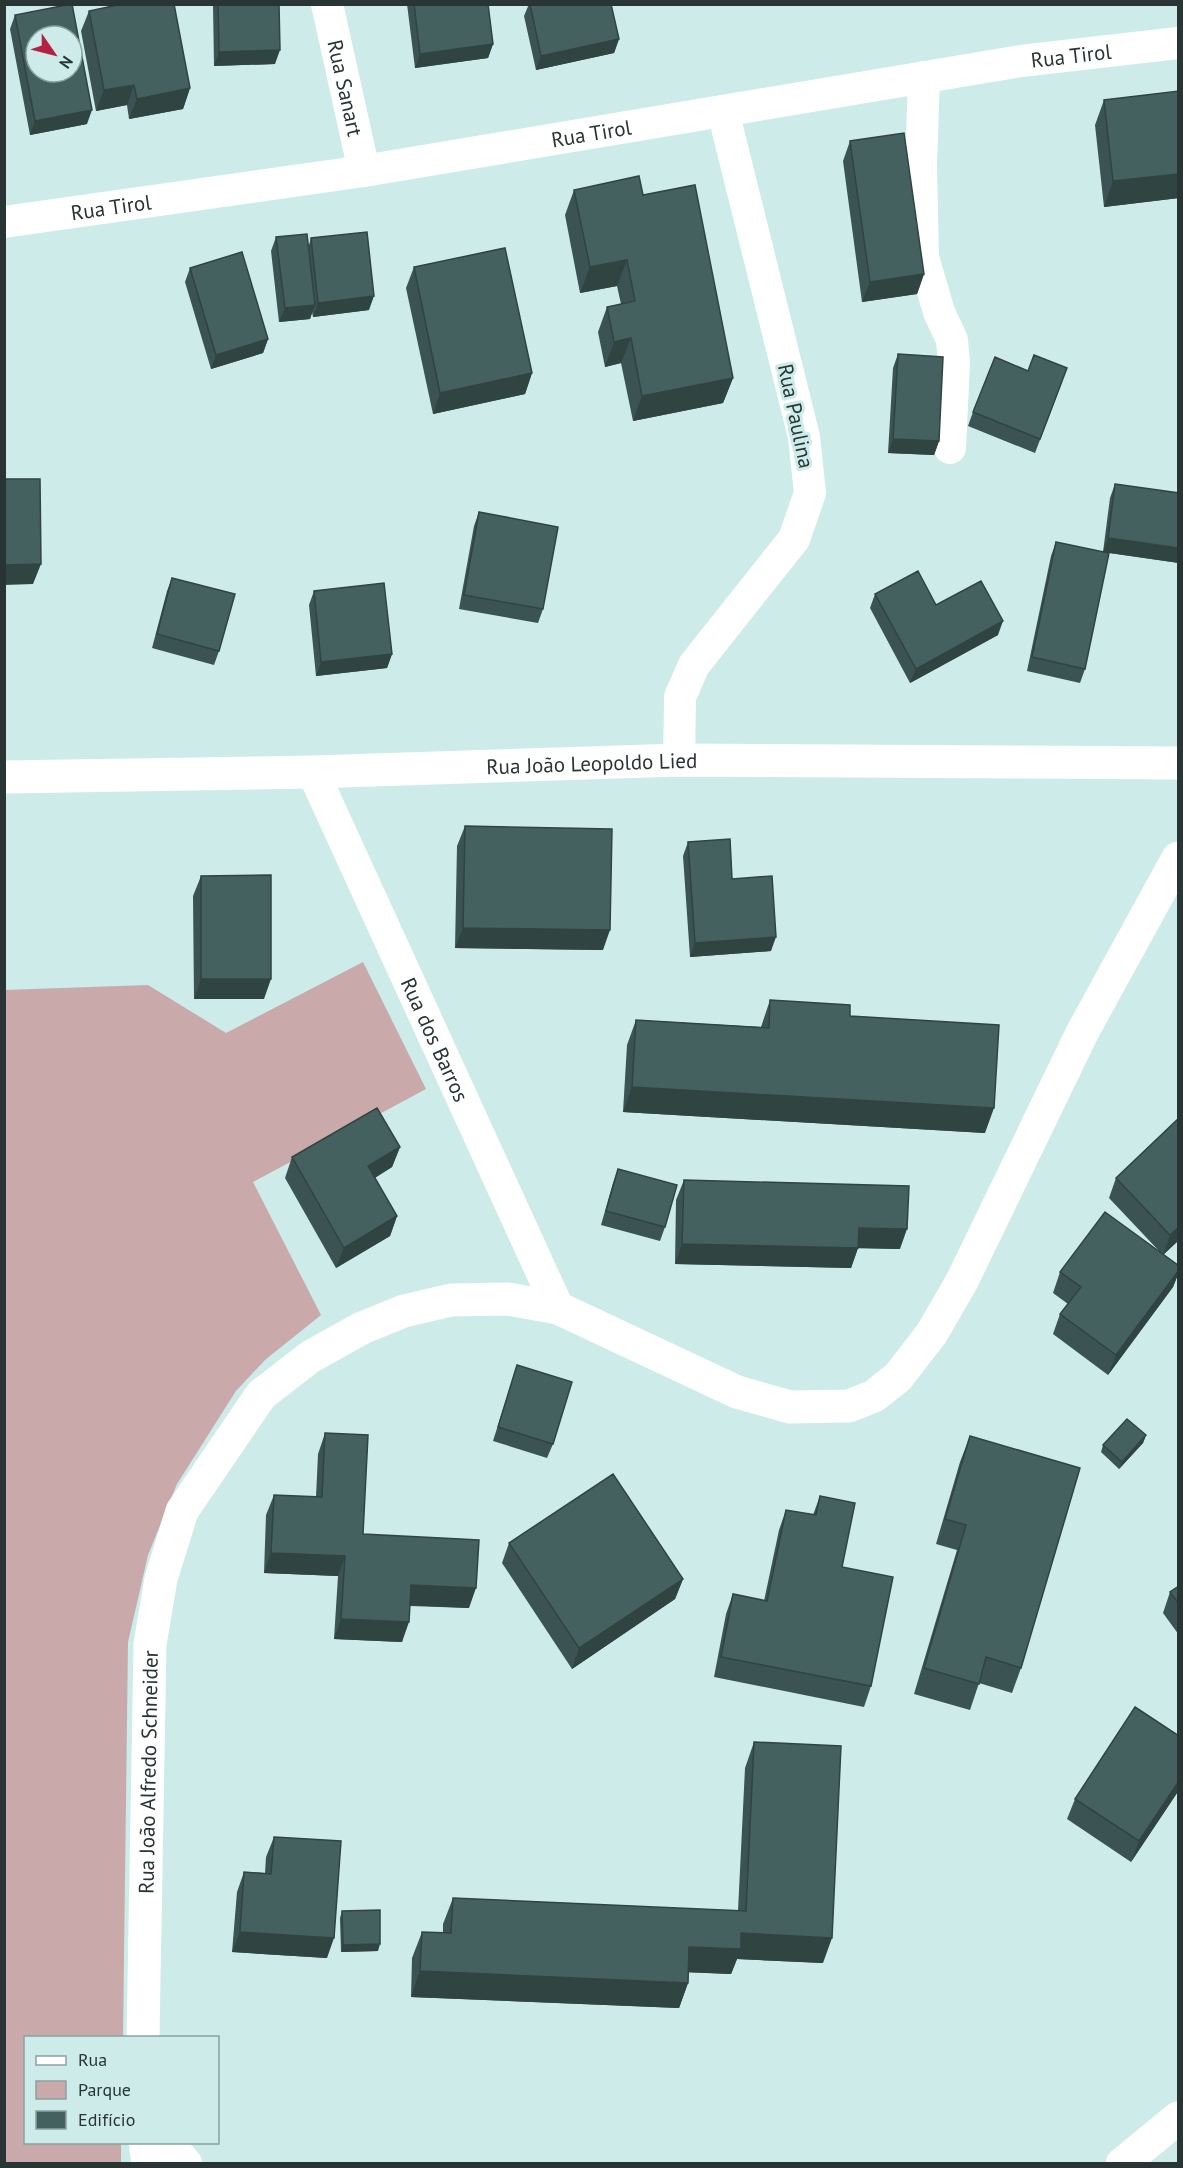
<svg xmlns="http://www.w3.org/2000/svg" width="1183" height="2168" viewBox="0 0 1183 2168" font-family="'PT Sans',sans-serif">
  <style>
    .green { fill: #caa9aa }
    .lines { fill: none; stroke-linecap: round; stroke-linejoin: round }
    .minor { stroke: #fff; stroke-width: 32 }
    .tertiary { stroke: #fff; stroke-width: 33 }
    .wall { fill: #3b5352 }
    .shaded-wall { fill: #304442 }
    .building { fill: #45615f; stroke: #304442; stroke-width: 1.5; fill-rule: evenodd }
    .labels { text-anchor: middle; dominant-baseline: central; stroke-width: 6; stroke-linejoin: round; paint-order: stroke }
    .street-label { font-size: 21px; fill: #293535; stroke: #ccebe9 }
  </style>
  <rect width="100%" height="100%" fill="#ccebe9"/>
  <path class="green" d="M 363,962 L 426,1089 L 253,1182 L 321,1315 L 265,1360 L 236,1391 L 177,1484 L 148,1555 L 128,1642 L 123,2037 L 26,2038 L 26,2142 L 121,2143 L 121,2163 L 5,2163 L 4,990 L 148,985 L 226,1033 Z"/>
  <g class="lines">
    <g class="minor">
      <path id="s1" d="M 327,4 L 364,171"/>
      <path d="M 924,77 L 921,165 L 923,257 L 939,312 L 952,340 L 954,364 L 950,448"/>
      <path id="s2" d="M 4,222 L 364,171 L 1021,61 L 1178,43"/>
      <path d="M 679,760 L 680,697 L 694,665 L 794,539 L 810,493 L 804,437 L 723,111"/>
      <path id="s3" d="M 313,772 L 558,1308"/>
    </g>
    <g class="tertiary">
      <path id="s4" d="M 4,777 L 313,772 L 679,760 L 1178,763"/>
      <path id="s5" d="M 143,2038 L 150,1644 L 161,1579 L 182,1511 L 261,1395 L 310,1357 L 362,1328 L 404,1311 L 451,1300 L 508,1299 L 558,1308 L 737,1392 L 790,1407 L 849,1406 L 874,1396 L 898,1377 L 932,1333 L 962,1281 L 1083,1031 L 1178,858"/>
      <path d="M 145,2142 L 148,2164"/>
      <path d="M 167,2142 L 186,2164"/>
      <path d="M 1122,2164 L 1178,2118"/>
    </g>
  </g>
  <path class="wall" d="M 213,4 L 279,4 L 275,64 L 214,66 Z
    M 407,4 L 488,4 L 493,44 L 488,58 L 415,68 Z
    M 529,4 L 611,4 L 619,39 L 614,53 L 536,70 L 524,16 Z
    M 89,11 L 190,88 L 183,109 L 129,119 L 127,105 L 96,111 L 81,31 Z
    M 15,15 L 87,124 L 30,135 L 10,29 Z
    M 1179,91 L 1179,198 L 1104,207 L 1095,125 L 1104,100 Z
    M 850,141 L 924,274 L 917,294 L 862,302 L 843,161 Z
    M 574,190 L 643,195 L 733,378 L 723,403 L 633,421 L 621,363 L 605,367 L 598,332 L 607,307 L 621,304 L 617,286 L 580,293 L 565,215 Z
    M 276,237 L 309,245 L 311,238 L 369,310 L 313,317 L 312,312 L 310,319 L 279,322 L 271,251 Z
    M 414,267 L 532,373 L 525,394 L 433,414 L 406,288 Z
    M 190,268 L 268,339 L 263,353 L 211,369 L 185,282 Z
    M 898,354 L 939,441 L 934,455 L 888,453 L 893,368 Z
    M 1028,371 L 1062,382 L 1035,453 L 968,426 L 973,412 Z
    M 1115,484 L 1179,563 L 1109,553 L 1085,669 L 1080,683 L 1027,671 L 1051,556 L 1056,542 L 1103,552 L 1110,498 Z
    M 479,512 L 543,609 L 538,623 L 459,609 L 474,526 Z
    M 172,578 L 219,651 L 214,665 L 152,648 L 167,591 Z
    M 314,591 L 392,654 L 387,668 L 316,676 L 309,605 Z
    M 875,594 L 936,605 L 998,635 L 910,683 L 870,608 Z
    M 465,826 L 603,950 L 455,948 L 457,846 Z
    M 688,842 L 732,879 L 771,951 L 690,957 L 683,856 Z
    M 201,876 L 264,999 L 194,999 L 193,896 Z
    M 770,1000 L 850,1016 L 985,1133 L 623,1112 L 627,1045 L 636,1020 L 761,1027 Z
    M 1179,1118 L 1179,1240 L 1163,1255 L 1179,1266 L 1179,1272 L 1173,1287 L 1108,1375 L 1053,1334 L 1060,1314 L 1068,1304 L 1053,1293 L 1060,1272 L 1161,1253 L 1109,1198 L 1116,1178 Z
    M 400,1147 L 392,1167 L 375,1178 L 397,1216 L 390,1236 L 336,1268 L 285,1178 L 292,1157 Z
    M 618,1169 L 665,1227 L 660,1241 L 601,1225 L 613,1183 Z
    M 684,1180 L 900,1249 L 858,1248 L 851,1268 L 675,1264 L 676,1200 Z
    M 517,1365 L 553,1444 L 547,1458 L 493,1441 Z
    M 325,1433 L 363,1534 L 469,1608 L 410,1606 L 402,1642 L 334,1639 L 338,1576 L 264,1573 L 266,1515 L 274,1495 L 316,1497 L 318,1454 Z
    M 1146,1435 L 1143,1443 L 1119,1469 L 1101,1452 L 1103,1445 Z
    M 970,1436 L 1021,1668 L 1012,1693 L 979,1683 L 970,1710 L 914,1694 L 957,1550 L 936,1544 L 960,1462 Z
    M 820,1496 L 842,1567 L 871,1686 L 864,1707 L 714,1677 L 726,1614 L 733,1594 L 764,1601 L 779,1530 L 786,1510 L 813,1515 Z
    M 509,1543 L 683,1579 L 675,1599 L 572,1669 L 502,1563 Z
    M 1179,1586 L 1179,1635 L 1163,1613 L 1170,1592 Z
    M 1179,1736 L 1179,1790 L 1131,1862 L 1067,1819 L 1075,1799 Z
    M 754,1742 L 823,1963 L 737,1959 L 731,1974 L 688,1972 L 688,1983 L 679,2008 L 411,1997 L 412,1958 L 422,1932 L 443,1933 L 443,1924 L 453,1898 L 738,1911 L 745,1768 Z
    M 274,1837 L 327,1958 L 232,1952 L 237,1892 L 244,1872 L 265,1873 L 266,1857 Z
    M 342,1911 L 378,1951 L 341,1952 L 340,1918 Z"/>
  <path class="shaded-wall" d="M 619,39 L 614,53 L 536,70 L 541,56 Z
    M 493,44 L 488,58 L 415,68 L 420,54 Z
    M 280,50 L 275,64 L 214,66 L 219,52 Z
    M 134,85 L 127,105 L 96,111 L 104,90 Z
    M 190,88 L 183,109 L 129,119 L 137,99 Z
    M 92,110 L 87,124 L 30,135 L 35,121 Z
    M 1179,174 L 1179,198 L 1104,207 L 1113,181 Z
    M 627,260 L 617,286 L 580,293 L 590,267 Z
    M 924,274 L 917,294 L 862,302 L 870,282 Z
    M 374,296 L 369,310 L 313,317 L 318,303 Z
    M 315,305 L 310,319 L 279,322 L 285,308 Z
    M 631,338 L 621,363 L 605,367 L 614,342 Z
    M 268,339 L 263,353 L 211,369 L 216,355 Z
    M 532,373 L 525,394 L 433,414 L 440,393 Z
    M 733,378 L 723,403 L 633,421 L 642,396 Z
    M 893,439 L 939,441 L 934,455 L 888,453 Z
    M 1108,538 L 1179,548 L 1179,563 L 1103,552 Z
    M 41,564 L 33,584 L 4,585 L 4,565 Z
    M 1003,621 L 998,635 L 910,683 L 916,669 Z
    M 392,654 L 387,668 L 316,676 L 321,662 Z
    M 463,928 L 610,930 L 603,950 L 455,948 Z
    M 776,937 L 771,951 L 690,957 L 695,943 Z
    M 201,979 L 271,979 L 264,999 L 194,999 Z
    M 632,1087 L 994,1108 L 985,1133 L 623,1112 Z
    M 400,1147 L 392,1167 L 361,1186 L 368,1166 Z
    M 397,1216 L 390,1236 L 336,1268 L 344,1248 Z
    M 1179,1227 L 1179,1240 L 1163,1255 L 1170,1235 Z
    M 859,1228 L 907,1229 L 900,1249 L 852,1248 Z
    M 682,1244 L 858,1248 L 851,1268 L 675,1264 Z
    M 1179,1270 L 1179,1272 L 1173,1287 L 1108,1375 L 1116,1355 Z
    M 1146,1435 L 1143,1443 L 1119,1469 L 1122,1462 Z
    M 271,1553 L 345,1556 L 338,1576 L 264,1573 Z
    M 683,1579 L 675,1599 L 572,1669 L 579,1648 Z
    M 411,1585 L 476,1588 L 469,1608 L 404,1605 Z
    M 341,1619 L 409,1622 L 402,1642 L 334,1639 Z
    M 1179,1781 L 1179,1790 L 1131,1862 L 1139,1841 Z
    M 240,1932 L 334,1938 L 327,1958 L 232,1952 Z
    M 741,1933 L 832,1938 L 823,1963 L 737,1959 L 731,1974 L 680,1972 L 689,1947 Z
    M 380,1944 L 378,1951 L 341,1952 L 343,1945 Z
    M 420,1971 L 688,1983 L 679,2008 L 411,1997 Z"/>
  <path class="building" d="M 72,4 L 92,110 L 35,121 L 15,15 ZM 36,36 L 72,36 L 72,72 L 36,72 Z
    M 122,4 L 174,4 L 190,88 L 137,99 L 134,85 L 104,90 L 89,11 Z
    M 218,4 L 279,4 L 280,50 L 219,52 Z
    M 414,4 L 488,4 L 493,44 L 420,54 Z
    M 530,4 L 611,4 L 619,39 L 541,56 Z
    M 1179,91 L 1179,174 L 1113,181 L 1104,100 Z
    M 904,133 L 924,274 L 870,282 L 850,141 Z
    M 639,176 L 643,195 L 695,185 L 733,378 L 642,396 L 631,338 L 614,342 L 607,307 L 635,301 L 627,260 L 590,267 L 574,190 Z
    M 367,232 L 374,296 L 318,303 L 311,238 Z
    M 307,234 L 315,305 L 285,308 L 276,237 Z
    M 505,248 L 532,373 L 440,393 L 414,267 Z
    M 242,252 L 268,339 L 216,355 L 190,268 Z
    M 898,354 L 943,357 L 939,441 L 893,439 Z
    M 1034,355 L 1067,368 L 1040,439 L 973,412 L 995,357 L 1028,371 Z
    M 4,479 L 40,479 L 41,564 L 4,565 Z
    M 1115,484 L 1179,493 L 1179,548 L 1108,538 Z
    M 479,512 L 558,527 L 543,609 L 464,595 Z
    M 1056,542 L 1109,553 L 1085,669 L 1032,657 Z
    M 918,571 L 936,605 L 981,581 L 1003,621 L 916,669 L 875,594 Z
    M 172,578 L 235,594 L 219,651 L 157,634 Z
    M 384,583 L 392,654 L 321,662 L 314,591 Z
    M 465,826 L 612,829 L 610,930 L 463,928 Z
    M 730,839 L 732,879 L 772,876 L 776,937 L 695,943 L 688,842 Z
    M 271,875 L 271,979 L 201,979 L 201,876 Z
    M 770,1000 L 850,1005 L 850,1016 L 999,1025 L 994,1108 L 632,1087 L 636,1020 L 769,1028 Z
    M 377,1108 L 400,1147 L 368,1166 L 397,1216 L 344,1248 L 292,1157 Z
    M 1179,1118 L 1179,1227 L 1170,1235 L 1116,1178 Z
    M 618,1169 L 677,1185 L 665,1227 L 606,1211 Z
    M 684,1180 L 909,1186 L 907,1229 L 859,1228 L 858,1248 L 682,1244 Z
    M 1105,1212 L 1179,1266 L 1179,1270 L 1116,1355 L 1060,1314 L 1081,1287 L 1060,1272 Z
    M 517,1365 L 572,1382 L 553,1444 L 498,1427 Z
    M 1127,1419 L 1146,1435 L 1122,1462 L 1103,1445 Z
    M 325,1433 L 368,1435 L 363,1534 L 479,1540 L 476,1588 L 411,1585 L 409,1622 L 341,1619 L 345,1556 L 271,1553 L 274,1495 L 322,1497 Z
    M 970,1436 L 1080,1468 L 1021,1668 L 986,1657 L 979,1684 L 924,1668 L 966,1525 L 945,1519 Z
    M 613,1474 L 683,1579 L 579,1648 L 509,1543 Z
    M 820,1496 L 855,1503 L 842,1567 L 893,1577 L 871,1686 L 721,1657 L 733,1594 L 767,1601 L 786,1510 L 816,1515 Z
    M 1179,1586 L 1179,1604 L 1170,1592 Z
    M 1135,1707 L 1179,1736 L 1179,1781 L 1139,1841 L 1075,1799 Z
    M 754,1742 L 841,1746 L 832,1938 L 741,1933 L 741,1949 L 689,1947 L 688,1983 L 420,1971 L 422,1932 L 451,1933 L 453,1898 L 746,1911 Z
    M 274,1837 L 341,1841 L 334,1938 L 240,1932 L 244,1872 L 271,1874 Z
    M 380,1910 L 380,1944 L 343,1945 L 342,1911 Z"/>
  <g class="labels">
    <g class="street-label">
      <text stroke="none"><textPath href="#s2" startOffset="1080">Rua Tirol</textPath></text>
      <text stroke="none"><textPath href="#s1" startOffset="86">Rua Sanart</textPath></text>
      <text stroke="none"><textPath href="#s2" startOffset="594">Rua Tirol</textPath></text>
      <text stroke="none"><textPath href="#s2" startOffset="108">Rua Tirol</textPath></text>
      <text transform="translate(796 416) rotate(78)">Rua Paulina</text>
      <text stroke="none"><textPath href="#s4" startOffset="588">Rua João Leopoldo Lied</textPath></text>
      <text stroke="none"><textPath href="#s3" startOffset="294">Rua dos Barros</textPath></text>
      <text stroke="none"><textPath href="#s5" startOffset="266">Rua João Alfredo Schneider</textPath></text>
    </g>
  </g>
  <rect width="1183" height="2168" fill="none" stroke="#293535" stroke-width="12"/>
  <rect x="24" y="2036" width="195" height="108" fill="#ccebe9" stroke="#8ba2a1" stroke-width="1.5"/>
  <rect x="36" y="2056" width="30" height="9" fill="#ffffff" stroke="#8ba2a1" stroke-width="1.5"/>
  <text x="78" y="2066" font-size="18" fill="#293535">Rua</text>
  <rect x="36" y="2081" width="30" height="18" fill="#caa9aa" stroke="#8ba2a1" stroke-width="1.5"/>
  <text x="78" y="2096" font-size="18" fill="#293535">Parque</text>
  <rect x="36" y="2111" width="30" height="18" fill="#45615f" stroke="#8ba2a1" stroke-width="1.5"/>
  <text x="78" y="2126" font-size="18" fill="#293535">Edifício</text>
  <g transform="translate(54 54) rotate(125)"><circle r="28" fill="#ccebe9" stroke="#8ba2a1" stroke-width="1.5"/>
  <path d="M0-4.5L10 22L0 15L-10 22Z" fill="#b42243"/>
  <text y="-9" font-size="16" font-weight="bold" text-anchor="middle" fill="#293535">N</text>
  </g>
</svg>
